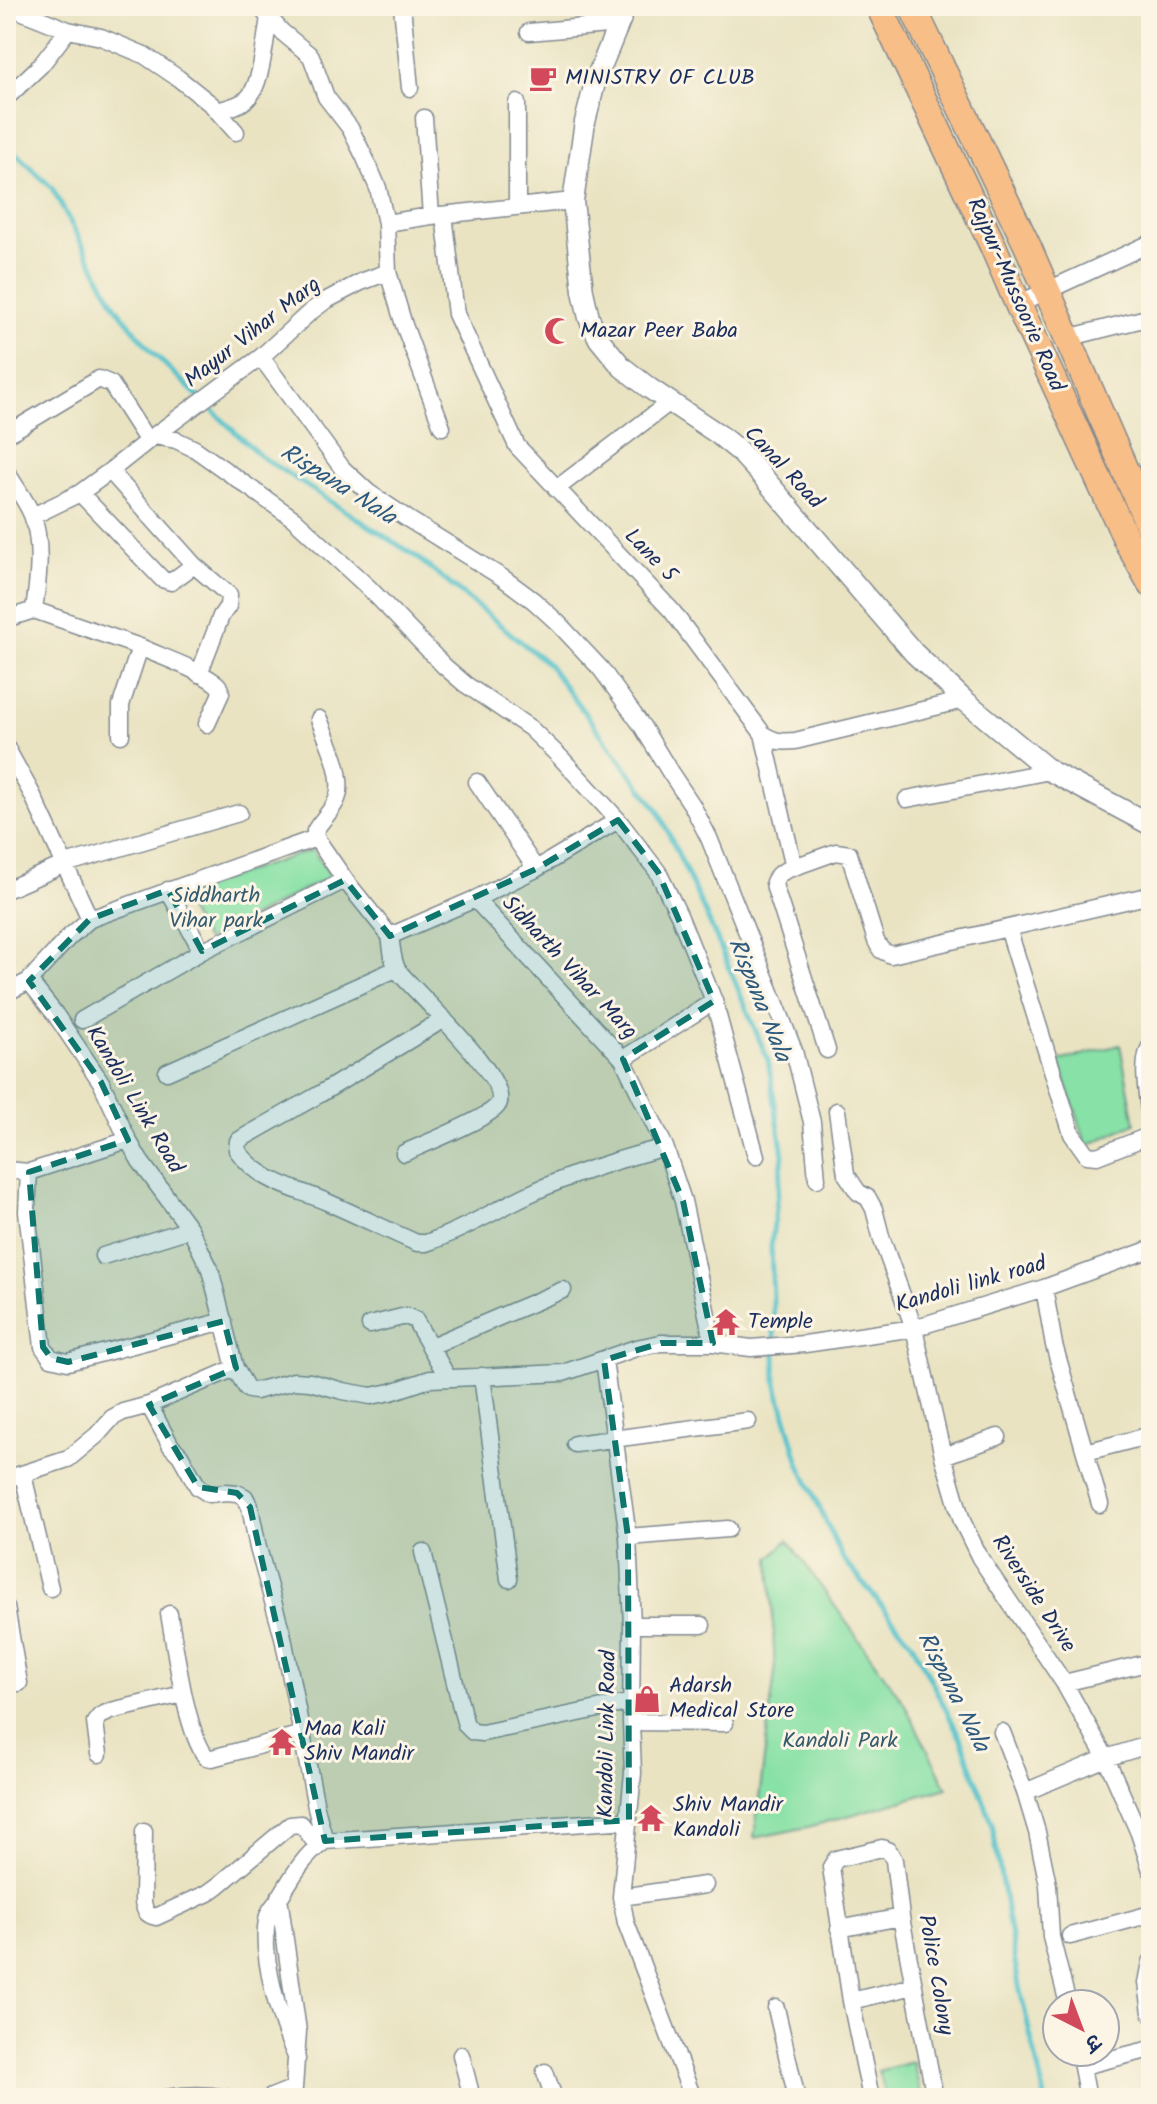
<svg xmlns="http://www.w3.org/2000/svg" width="1157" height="2104" viewBox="0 0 1157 2104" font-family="Kalam,'Playpen Sans Deva',sans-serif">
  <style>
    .green { fill: #88e1a6; stroke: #528882; stroke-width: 2 }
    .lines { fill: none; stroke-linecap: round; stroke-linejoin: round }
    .stream { stroke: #54c2cb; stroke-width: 5 }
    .minor-casing { stroke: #828990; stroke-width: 19 }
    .tertiary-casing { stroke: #828990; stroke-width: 23 }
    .primary-casing { stroke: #828990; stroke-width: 29 }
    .minor { stroke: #fff; stroke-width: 16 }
    .tertiary { stroke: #fff; stroke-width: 20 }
    .primary { stroke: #f7be88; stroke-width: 26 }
    .marked { fill: #0f766e; fill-opacity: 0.2; stroke: #0f766e; stroke-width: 6; stroke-dasharray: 16 10; stroke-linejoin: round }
    .labels { text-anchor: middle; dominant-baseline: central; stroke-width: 6; stroke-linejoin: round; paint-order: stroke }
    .poi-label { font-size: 22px; fill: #1b2f5e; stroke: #fcf5e5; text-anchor: start }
    .street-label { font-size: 22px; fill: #1b2f5e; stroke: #fcf5e5 }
    .park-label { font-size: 22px; fill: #365c70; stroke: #fcf5e5 }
    .water-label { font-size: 24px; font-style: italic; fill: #2c5b7f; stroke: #fcf5e5 }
  </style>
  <rect width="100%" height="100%" fill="#fcf5e5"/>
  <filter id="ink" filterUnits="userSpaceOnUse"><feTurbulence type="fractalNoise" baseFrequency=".0125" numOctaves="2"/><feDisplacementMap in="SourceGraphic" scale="16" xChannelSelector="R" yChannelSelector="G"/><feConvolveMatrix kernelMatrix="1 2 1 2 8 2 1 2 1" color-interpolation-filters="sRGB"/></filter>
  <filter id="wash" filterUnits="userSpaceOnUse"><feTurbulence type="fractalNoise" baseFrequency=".006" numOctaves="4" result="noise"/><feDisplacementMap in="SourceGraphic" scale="32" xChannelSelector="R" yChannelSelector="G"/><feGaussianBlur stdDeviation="1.8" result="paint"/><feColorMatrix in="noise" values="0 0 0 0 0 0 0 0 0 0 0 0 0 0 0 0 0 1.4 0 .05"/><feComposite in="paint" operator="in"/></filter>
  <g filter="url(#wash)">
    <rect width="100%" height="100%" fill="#e9e3c2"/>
    <path class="green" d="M 312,850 L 331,876 L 206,941 L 179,894 Z
      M 1120,1045 L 1135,1123 L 1087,1146 L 1059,1061 Z
      M 788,1540 L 904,1703 L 947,1788 L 808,1827 L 754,1838 L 775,1673 L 770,1558 Z
      M 913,2062 L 922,2098 L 886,2098 L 878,2071 Z"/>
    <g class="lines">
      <path class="stream" d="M 6,144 L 52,188 L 116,307 L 153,353 L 260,456 L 414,555 L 547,663 L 658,810 L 717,939 L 768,1060 L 783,1155 L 771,1246 L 776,1383 L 799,1463 L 842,1557 L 912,1643 L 961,1739 L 992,1823 L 1019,1986 L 1045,2098"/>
    </g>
  </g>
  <g filter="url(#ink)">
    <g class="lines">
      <g class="minor-casing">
        <path id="minor" d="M 8,6 L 68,30 L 101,37 L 144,55 L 178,78 L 212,105 L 236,132
          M 402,6 L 410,88
          M 529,32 L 618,24
          M 6,98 L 41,65 L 68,30
          M 217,111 C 227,108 239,106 247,99 C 262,86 265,38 269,18
          M 424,118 L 431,216
          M 517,207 L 517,103
          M 444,215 L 456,314 L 517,446 L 672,611 L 763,734 C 774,742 781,742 795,741 L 964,700
          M 386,223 L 431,216 L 573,201
          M 388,272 L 404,325 L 442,427
          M 1018,304 L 1151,243
          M 1069,341 L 1075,336 L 1151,317
          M 261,357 L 342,468 L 369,493 L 408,519 L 503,578 L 534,601 L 558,623 L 601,669 L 642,726 L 670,772 L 692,805 L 709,838 L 779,1012 L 794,1051 L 812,1122 L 817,1179
          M 6,435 L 99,379 L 111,384 L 147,440
          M 154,436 L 176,440 L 195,449 L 294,519 L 370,589 L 444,666 L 465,684 L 530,728 L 561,758 L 618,820
          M 6,471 C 14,485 26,500 32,515 C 43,542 38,582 34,610 L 6,619
          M 110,471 L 194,565 L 229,595 L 228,606 L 221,616 L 199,674
          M 556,489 L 670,402
          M 80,493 L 162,579 L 171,582 L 194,565
          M 33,516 L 80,493 L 110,471 L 154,436 L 261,357 L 309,313 L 325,301 L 361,282 L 388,272 L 386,223 L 378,188 L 365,158 L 350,128 L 326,97 L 311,56 L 282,32 L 259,6
          M 34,610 L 140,647 L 121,705 L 121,735
          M 140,647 C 164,658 193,667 214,682 C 220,686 219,687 221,693 L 207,724
          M 319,719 C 327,740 346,776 337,799 C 333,810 321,820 315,831 L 316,838 L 345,880 L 390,936
          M 763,734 L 794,867
          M 6,747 L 32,794 L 90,919
          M 477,782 L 536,869
          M 907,799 L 1050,771
          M 316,838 L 90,919 L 69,937 L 29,981 L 55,1014 L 101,1082 L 128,1140 L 140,1161 L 190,1229 L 210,1269 L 235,1368 L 246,1387 L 249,1390 L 255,1391 L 294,1381 L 310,1382 L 343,1391 L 371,1396 L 391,1392 L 430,1379 L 563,1373 L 636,1348 L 661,1343 L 713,1343 L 751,1348 L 805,1344 L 914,1328 L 1044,1288 L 1151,1249
          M 6,890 L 65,864 L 239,813
          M 168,890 L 202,951 L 345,880
          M 475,899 L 623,1059 L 665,1147 L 683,1201 L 713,1343
          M 1008,928 L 1072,1134 L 1087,1155 L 1097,1156 L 1151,1135
          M 6,993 L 29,981
          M 444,1019 L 320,1094 L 246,1136 L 238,1141 L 237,1150 C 261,1183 293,1187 327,1202 C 357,1215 387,1230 417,1243 L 426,1243 C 461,1231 492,1212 525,1196 C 570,1174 617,1160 665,1147
          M 82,1020 L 202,951
          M 1151,1045 C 1139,1063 1149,1104 1151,1126
          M 827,1050 L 775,888 L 774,882 L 778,875 L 786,870 L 836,852 L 849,854 L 876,941 L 881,950 L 891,955 L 1151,895
          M 623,1059 L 714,1001
          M 167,1072 L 396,969
          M 837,1111 L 846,1174 L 858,1192 L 868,1198 L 874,1209 L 882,1240 L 914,1328 L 943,1456 L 962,1521 L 980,1558 L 1064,1683 L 1106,1758 L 1139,1833 L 1151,1870
          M 404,1153 C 424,1144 485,1120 497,1106 C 516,1084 414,991 399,972 C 392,963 392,947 390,936 L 475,899 L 536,869 L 618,820 L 658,872 L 679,915 L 714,1001 L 756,1156
          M 6,1170 L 29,1172 L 128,1140
          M 29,1172 L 27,1212 L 43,1347 L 51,1358 L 68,1362 L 224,1321
          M 103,1256 L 190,1229
          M 1044,1288 L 1054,1345 L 1100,1504
          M 370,1325 L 406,1316 L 415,1320 L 448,1378
          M 431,1346 L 563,1290
          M 604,1360 L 628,1537 L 632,1625 L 631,1722 L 633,1773 L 621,1897 L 626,1923 L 693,2098
          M 235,1368 L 149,1405 L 171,1446 L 180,1455 L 198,1487 L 209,1494 L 226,1492 L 237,1493 L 245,1497 L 250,1507 L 258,1548 L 283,1637 L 317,1812 L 325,1841
          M 482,1376 L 509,1579
          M 575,1444 L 748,1421
          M 1086,1452 L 1151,1435
          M 943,1456 L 998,1437
          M 23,1475 L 50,1588
          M 6,1479 L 68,1459 L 97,1435 L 112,1418 L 123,1412 L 149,1405
          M 628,1537 L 728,1529
          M 423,1552 L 462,1711 L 466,1725 L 473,1732 L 482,1733 L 632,1702
          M 6,1607 L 19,1683
          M 169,1614 C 176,1650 185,1729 206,1757 L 212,1758 L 303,1734
          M 632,1625 L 702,1625
          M 1064,1683 L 1151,1662
          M 631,1722 L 725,1723
          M 1002,1732 L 1025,1792 L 1106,1758 L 1151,1744
          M 99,1754 L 95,1722 L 100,1716 L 111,1711 L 183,1694
          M 1025,1792 L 1037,1832 L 1048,1885 L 1051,1937 L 1068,2004
          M 144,1831 L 143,1902 C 145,1911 146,1915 156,1917 L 208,1893 L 219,1885 L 290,1825 L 301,1824 L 318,1846
          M 621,1897 L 705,1885
          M 839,1929 L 901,1917
          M 1070,1936 L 1151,1914
          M 1151,1962 L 1147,1983 L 1151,2013
          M 851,2001 L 914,1986
          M 776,2008 L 795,2090 L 791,2098
          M 1079,2052 L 1088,2098
          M 461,2055 L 470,2090 L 470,2098
          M 297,2059 C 281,2025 260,1957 267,1920 C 268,1911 274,1906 279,1899 C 292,1877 304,1855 325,1841 L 629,1820
          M 1083,2066 L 1151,2049
          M 545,2072 L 554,2098
          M 165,2098 C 187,2094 206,2094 228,2098
          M 269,2098 L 294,2088 L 298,2031 L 279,1897
          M 871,2098 L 851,2001 L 831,1867 L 836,1859 L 882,1848 L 889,1851 L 894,1860 L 901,1917 L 935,2098"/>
      </g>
      <g class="tertiary-casing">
        <path id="tertiary" d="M 626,6 L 596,79 L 585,122 L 573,201 L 583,291 L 589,318 L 599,339 L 622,367 L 649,388 L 718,434 L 739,451 L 763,477 L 914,653 L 964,700 L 1050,771 L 1151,825"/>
      </g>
      <g class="primary-casing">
        <path id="primary" d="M 879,6 L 993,246 L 1018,304 L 1128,543 L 1151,584
          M 912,6 L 1028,247 L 1151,530"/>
      </g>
      <use href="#minor" class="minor"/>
      <use href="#tertiary" class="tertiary"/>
      <use href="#primary" class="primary"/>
    </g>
  </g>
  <path class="marked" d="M 618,820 L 658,872 L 714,1001 L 623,1059 L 683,1201 L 713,1343 L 661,1343 L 604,1360 L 628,1537 L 629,1820 L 325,1841 L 250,1507 L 237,1493 L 198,1487 L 149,1405 L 236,1368 L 224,1321 L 68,1362 L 51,1358 L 43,1347 L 29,1172 L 128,1140 L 101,1082 L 29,981 L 90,919 L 168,890 L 202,951 L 345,880 L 390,936 L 536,869 Z"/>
  <defs>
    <g id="cafe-bare" transform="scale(2.16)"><path d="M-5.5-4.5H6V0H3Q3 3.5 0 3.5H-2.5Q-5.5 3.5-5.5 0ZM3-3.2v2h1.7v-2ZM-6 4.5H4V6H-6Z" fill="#d1495b" stroke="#fcf5e5" stroke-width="2.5" paint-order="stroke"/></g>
    <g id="mosque-bare" transform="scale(2.16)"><path d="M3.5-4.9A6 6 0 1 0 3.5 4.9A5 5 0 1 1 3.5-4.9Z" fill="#d1495b" stroke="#fcf5e5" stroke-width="2.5" paint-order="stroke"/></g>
    <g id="temple-bare" transform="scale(2.16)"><path d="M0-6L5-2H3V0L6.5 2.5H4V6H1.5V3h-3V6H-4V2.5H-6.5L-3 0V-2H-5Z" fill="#d1495b" stroke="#fcf5e5" stroke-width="2.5" paint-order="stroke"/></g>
    <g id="shop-bare" transform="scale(2.16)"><path d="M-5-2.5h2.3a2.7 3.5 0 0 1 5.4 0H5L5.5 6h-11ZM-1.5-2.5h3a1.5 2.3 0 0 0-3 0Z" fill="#d1495b" stroke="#fcf5e5" stroke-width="2.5" paint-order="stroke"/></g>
  </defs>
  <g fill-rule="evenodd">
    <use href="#cafe-bare" x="543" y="78"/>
    <use href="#mosque-bare" x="558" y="331"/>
    <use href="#temple-bare" x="726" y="1322"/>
    <use href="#shop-bare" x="647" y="1699"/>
    <use href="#temple-bare" x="282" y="1742"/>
    <use href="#temple-bare" x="651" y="1818"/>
  </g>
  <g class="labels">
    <g class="poi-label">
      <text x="565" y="78">MINISTRY OF CLUB</text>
      <text x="580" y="331">Mazar Peer Baba</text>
      <text x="748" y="1322">Temple</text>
      <text x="669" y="1686">Adarsh<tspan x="669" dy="25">Medical Store</tspan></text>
      <text x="304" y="1729">Maa Kali<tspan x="304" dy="25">Shiv Mandir</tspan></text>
      <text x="673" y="1805">Shiv Mandir<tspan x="673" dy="25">Kandoli</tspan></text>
    </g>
    <g class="street-label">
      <text transform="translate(1015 295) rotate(66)">Rajpur-Mussoorie Road</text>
      <text transform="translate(253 333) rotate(-38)">Mayur Vihar Marg</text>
      <text transform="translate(783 468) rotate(47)">Canal Road</text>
      <text transform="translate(650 556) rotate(46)">Lane 5</text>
      <text transform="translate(569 968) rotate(47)">Sidharth Vihar Marg</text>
      <text transform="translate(134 1100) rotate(59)">Kandoli Link Road</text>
      <text transform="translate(971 1285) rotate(-16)">Kandoli link road</text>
      <text transform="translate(1033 1594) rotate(57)">Riverside Drive</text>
      <text transform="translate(608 1734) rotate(-89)">Kandoli Link Road</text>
      <text transform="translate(935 1975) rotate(80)">Police Colony</text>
    </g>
    <g class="park-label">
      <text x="216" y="896">Siddharth<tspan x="216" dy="25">Vihar park</tspan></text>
      <text x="840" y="1741">Kandoli Park</text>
    </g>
    <g class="water-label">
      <text transform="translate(338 485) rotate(32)">Rispana Nala</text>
      <text transform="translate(759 1000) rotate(68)">Rispana Nala</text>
      <text transform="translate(953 1692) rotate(63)">Rispana Nala</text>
    </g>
  </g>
  <rect width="1157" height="2104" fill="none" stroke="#fcf5e5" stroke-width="32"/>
  <g transform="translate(1081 2028) rotate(138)"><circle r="38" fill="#fcf5e5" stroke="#a2a6af" stroke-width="2"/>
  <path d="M0-6L14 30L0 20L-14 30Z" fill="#d1495b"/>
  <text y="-12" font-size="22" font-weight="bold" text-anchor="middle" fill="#1b2f5e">उ</text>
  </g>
</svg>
